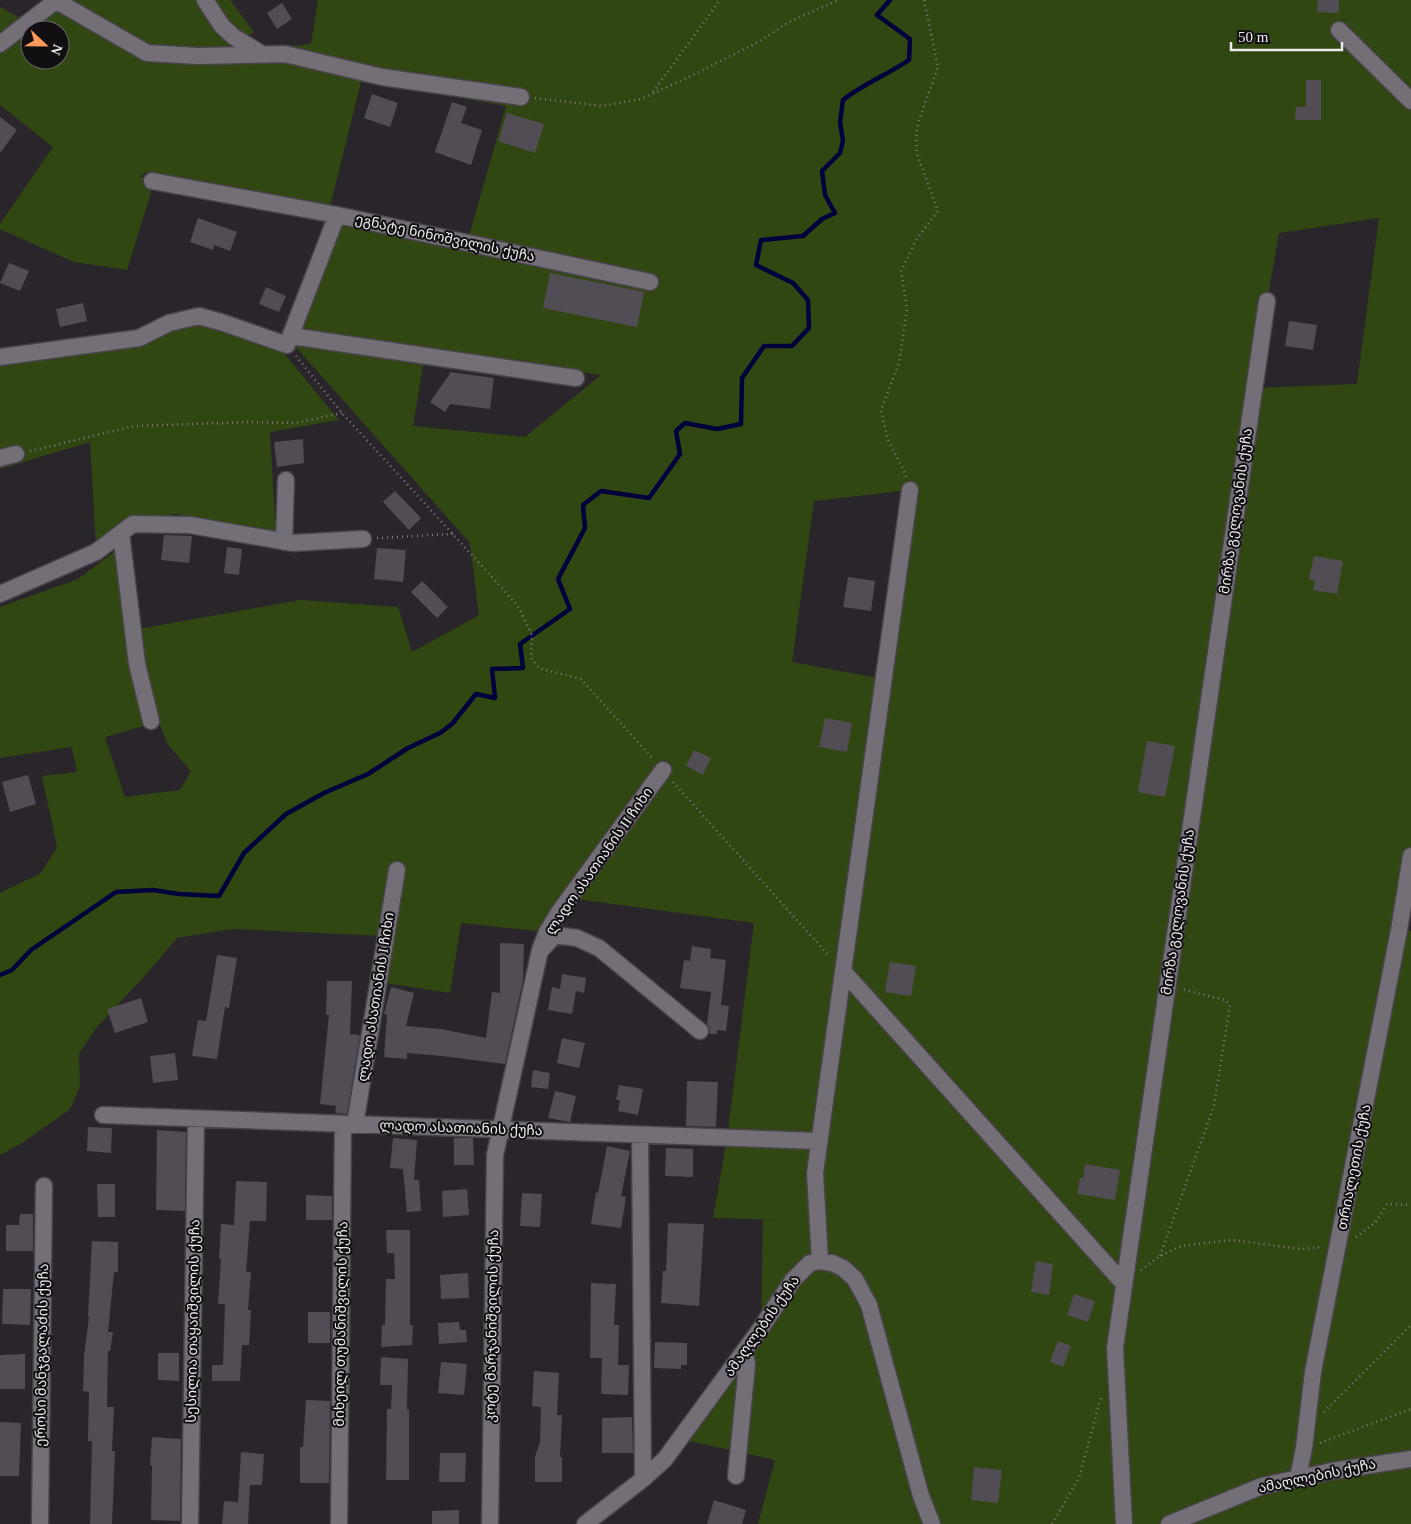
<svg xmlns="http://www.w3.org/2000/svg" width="1411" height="1524" viewBox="0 0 1411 1524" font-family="'Times New Roman','Noto Sans Georgian',serif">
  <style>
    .green { fill: #314712; fill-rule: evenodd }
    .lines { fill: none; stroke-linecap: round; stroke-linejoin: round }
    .stream { stroke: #00003d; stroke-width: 4.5 }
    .building { fill: #524c54 }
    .minor-casing { stroke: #484349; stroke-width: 19 }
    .path { stroke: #807b81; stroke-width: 2.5; stroke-dasharray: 1 4; stroke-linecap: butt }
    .minor { stroke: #746e76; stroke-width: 16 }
    .labels { text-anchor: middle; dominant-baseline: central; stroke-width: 4; stroke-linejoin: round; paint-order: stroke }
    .street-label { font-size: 14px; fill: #eeeaef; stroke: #110f12 }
  </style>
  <rect width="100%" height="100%" fill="#2a252b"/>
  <path class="green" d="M 70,0 L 230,0 L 254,32 L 227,51 L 151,48 Z
    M 318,0 L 1411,0 L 1411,856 L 1399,930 L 1411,931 L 1411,1524 L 758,1524 L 775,1460 L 680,1439 L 761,1329 L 763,1220 L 784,1220 L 713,1218 L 727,1138 L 754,923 L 569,898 L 547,932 L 461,923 L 450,993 L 379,982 L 386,936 L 232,929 L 177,938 L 141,980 L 96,1028 L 79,1054 L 80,1087 L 70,1109 L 22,1143 L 0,1155 L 0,893 L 41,873 L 57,847 L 42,776 L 77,772 L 72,747 L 0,758 L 0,607 L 78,579 L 114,552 L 130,670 L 147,725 L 105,737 L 125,797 L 180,790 L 191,771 L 168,745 L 141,676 L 138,629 L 300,600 L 398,607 L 412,652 L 479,615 L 470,543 L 294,345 L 296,341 L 423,365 L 413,426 L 525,437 L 601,375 L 299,332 L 342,223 L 469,236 L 506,106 L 385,84 L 362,78 L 330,207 L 147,172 L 141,176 L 152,189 L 127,270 L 74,262 L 0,229 L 0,224 L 53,147 L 0,105 L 0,49 L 55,6 L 147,60 L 311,44 ZM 30,30 L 60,30 L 60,60 L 30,60 ZM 1379,218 L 1357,384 L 1254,388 L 1267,301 L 1279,233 ZM 909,490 L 883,679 L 792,662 L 814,501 Z
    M 0,7 L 22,19 L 0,38 Z
    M 201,321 L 283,352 L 339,420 L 270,432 L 276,536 L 248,528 L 176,514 L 131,518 L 96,545 L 90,442 L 0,469 L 0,364 Z"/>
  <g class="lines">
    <path class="stream" d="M 0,975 L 12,970 L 31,950 L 116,892 L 153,890 L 179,894 L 219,896 L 244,853 L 286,814 L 324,793 L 368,774 L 408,748 L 440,733 L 452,724 L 476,694 L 495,698 L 492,669 L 523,668 L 520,644 L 570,609 L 558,579 L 585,528 L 583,505 L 601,491 L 649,498 L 680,454 L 676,431 L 685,423 L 717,429 L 741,424 L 742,378 L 764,346 L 792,346 L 809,328 L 808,300 L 793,283 L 756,265 L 761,240 L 803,236 L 822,219 L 835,213 L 825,195 L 822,171 L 840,153 L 843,141 L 840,122 L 843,100 C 863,84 887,75 909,60 L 910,39 L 877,15 L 890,0"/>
  </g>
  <path class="building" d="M 1318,0 L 1339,0 L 1339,13 L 1317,12 Z
    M 282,3 L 292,19 L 277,29 L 267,13 Z
    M 1306,80 L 1321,80 L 1321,120 L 1295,120 L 1296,107 L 1306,107 Z
    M 372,94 L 398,103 L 390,127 L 364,118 Z
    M 452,102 L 467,107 L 461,123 L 482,130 L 471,165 L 435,152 Z
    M 507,113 L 544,124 L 535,153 L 498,141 Z
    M 0,117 L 17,130 L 0,153 Z
    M 198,218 L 237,232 L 230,251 L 214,245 L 213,250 L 190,242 Z
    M 9,263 L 29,271 L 20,291 L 0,283 Z
    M 550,273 L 644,292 L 637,327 L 543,308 Z
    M 266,287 L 286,296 L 279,312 L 259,304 Z
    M 83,303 L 87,321 L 60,327 L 56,309 Z
    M 1289,321 L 1317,325 L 1313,350 L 1285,346 Z
    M 451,372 L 494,378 L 490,409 L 450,404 L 445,412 L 430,402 Z
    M 303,439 L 304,463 L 277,467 L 274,442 Z
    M 395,491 L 421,518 L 409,530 L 383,502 Z
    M 164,535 L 192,536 L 189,563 L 161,560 Z
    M 227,547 L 242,549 L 239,575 L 224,573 Z
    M 377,548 L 406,550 L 403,582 L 374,579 Z
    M 1314,556 L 1343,561 L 1337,594 L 1313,590 L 1315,581 L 1309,579 Z
    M 848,577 L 875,581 L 871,611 L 843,607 Z
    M 422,581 L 448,607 L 437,618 L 411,592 Z
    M 825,718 L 852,723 L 847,752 L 819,747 Z
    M 1147,741 L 1175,746 L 1165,797 L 1138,792 Z
    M 694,750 L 711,758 L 703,775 L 686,766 Z
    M 28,775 L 36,804 L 10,812 L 2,782 Z
    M 500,943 L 524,944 L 523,980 L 505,1064 L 442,1056 L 407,1053 L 407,1059 L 384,1057 L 387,1015 L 384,1014 L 391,987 L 414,993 L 406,1026 L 441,1029 L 486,1038 L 492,992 L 500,993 Z
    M 692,946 L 711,949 L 710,958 L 726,960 L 721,1005 L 729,1006 L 726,1031 L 717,1030 L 717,1034 L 710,1034 L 709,1028 L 707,1024 L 711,992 L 680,988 L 684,960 L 690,961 Z
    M 217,955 L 237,958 L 229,1008 L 225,1007 L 217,1059 L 192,1056 L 198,1020 L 206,1021 Z
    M 890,962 L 916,966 L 911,996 L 885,992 Z
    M 562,974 L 586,978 L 584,993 L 576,991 L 572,1014 L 548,1010 L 552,987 L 560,989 Z
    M 327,981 L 352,981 L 350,1034 L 360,1035 L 347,1114 L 335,1113 L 336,1106 L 320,1104 L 329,1015 L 326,1015 Z
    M 141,998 L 148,1022 L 115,1033 L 107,1009 Z
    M 562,1038 L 585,1043 L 579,1068 L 557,1063 Z
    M 175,1053 L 178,1080 L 153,1083 L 150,1056 Z
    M 533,1070 L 550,1073 L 548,1089 L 531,1087 Z
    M 687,1081 L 718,1082 L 716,1127 L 686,1126 Z
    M 619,1085 L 643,1089 L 638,1115 L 618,1111 L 620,1100 L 616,1100 Z
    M 555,1091 L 576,1096 L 570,1122 L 548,1118 Z
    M 88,1127 L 112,1128 L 111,1153 L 87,1151 Z
    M 157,1130 L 186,1132 L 185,1211 L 156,1210 Z
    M 393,1138 L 417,1140 L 414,1180 L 419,1180 L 421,1211 L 407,1212 L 403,1169 L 390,1168 Z
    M 454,1138 L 473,1138 L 474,1165 L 454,1165 Z
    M 607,1146 L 630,1151 L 621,1196 L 626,1197 L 621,1228 L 591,1224 L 596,1192 L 598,1193 Z
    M 666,1148 L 693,1149 L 693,1177 L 665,1176 Z
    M 1085,1164 L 1120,1170 L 1115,1200 L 1077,1194 L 1080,1178 L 1083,1178 Z
    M 236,1181 L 267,1182 L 266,1221 L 250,1221 L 246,1272 L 251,1272 L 248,1310 L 251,1310 L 249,1345 L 242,1345 L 240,1381 L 212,1381 L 212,1365 L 223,1365 L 225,1304 L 218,1304 L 221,1259 L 219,1259 L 221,1224 L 234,1225 Z
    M 97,1184 L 115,1184 L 115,1217 L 98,1217 Z
    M 467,1189 L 469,1215 L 443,1217 L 442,1191 Z
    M 522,1193 L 542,1194 L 540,1227 L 520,1226 Z
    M 306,1195 L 332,1196 L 332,1220 L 306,1220 Z
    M 20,1214 L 33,1214 L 33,1251 L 6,1251 L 6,1225 L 19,1225 Z
    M 668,1223 L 704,1224 L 699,1306 L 661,1303 L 663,1271 L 666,1271 Z
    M 386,1230 L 410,1230 L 410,1325 L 413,1325 L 412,1345 L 381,1347 L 382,1325 L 385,1325 L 386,1279 L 395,1279 L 394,1253 L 387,1253 Z
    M 92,1241 L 118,1242 L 118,1272 L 114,1272 L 108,1332 L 113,1332 L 110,1351 L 108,1351 L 107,1407 L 114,1407 L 112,1451 L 115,1451 L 112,1524 L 90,1524 L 92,1441 L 88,1441 L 89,1392 L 83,1391 L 84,1356 L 89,1317 L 88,1316 Z
    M 1036,1261 L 1053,1264 L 1049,1295 L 1031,1292 Z
    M 468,1273 L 469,1298 L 441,1299 L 440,1275 Z
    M 591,1283 L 616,1284 L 614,1325 L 619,1325 L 618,1365 L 629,1365 L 628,1395 L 601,1394 L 602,1358 L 590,1358 Z
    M 3,1289 L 31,1289 L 30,1325 L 2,1324 Z
    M 1074,1294 L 1095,1301 L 1088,1322 L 1067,1315 Z
    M 308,1312 L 330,1312 L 330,1343 L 308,1343 Z
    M 459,1322 L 460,1330 L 466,1330 L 467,1342 L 439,1344 L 438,1323 Z
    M 1058,1341 L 1071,1346 L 1063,1367 L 1050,1362 Z
    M 655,1342 L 687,1343 L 687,1365 L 681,1365 L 681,1369 L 654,1368 Z
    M 158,1353 L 179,1353 L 179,1381 L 158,1380 Z
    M 25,1354 L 25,1389 L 0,1389 L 0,1355 Z
    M 381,1357 L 408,1359 L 407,1409 L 409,1410 L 409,1480 L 386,1480 L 387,1409 L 391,1409 L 392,1385 L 380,1385 Z
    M 441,1362 L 467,1364 L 464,1395 L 438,1393 Z
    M 534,1371 L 559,1373 L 557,1415 L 562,1415 L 560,1457 L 562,1457 L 562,1482 L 535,1482 L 535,1457 L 540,1442 L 541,1407 L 532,1406 Z
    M 306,1400 L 330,1401 L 329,1483 L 300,1483 L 300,1447 L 303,1447 Z
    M 632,1417 L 633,1453 L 602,1453 L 602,1418 Z
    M 0,1422 L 21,1423 L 19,1476 L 0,1476 Z
    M 152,1437 L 181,1439 L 180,1521 L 151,1520 L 152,1466 L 150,1465 Z
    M 241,1452 L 264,1454 L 262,1485 L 250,1485 L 248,1524 L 222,1524 L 224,1501 L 238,1502 Z
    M 440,1453 L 466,1453 L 465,1482 L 439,1482 Z
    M 974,1467 L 1002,1470 L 998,1503 L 971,1500 Z
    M 714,1500 L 746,1510 L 742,1524 L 707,1524 Z
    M 459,1510 L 459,1524 L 432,1524 L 432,1511 Z"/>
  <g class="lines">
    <g class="minor-casing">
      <path id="minor" d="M 55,0 L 147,53 L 198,56 L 285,54 L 382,77 L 521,97
        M 205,0 L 222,26 L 234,37 L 262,54
        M 1339,30 L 1411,101
        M 0,44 L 57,0
        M 152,181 L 337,215
        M 291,336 L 576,378
        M 0,357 L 139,338 L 169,323 L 199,316 L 224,323 L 287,345 L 337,215 L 650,282
        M 0,458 L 16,454
        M 121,533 L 137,664 L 151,721
        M 284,542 L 286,480
        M 0,594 L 96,552 L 133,524 L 190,525 L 293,543 L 363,539
        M 542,949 L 555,935 L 577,938 L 599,948 L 700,1031
        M 843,971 L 1124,1284
        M 103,1115 L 819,1141
        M 355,1124 L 397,870
        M 640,1135 L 643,1479
        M 820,1261 L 815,1173 L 910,490
        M 736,1476 L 747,1365 L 745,1350
        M 1298,1478 L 1304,1448 L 1313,1372 L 1399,930 L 1411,856
        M 40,1524 L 44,1186
        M 190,1524 L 196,1119
        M 339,1524 L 343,1124
        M 490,1524 L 495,1155 L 540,950 L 547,932 L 559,912 L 663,770
        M 585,1524 L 643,1479 L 665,1459 L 761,1328 L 793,1280 L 810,1263 L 820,1261 L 832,1263 L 843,1268 L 855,1279 L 869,1305 L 921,1496 L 932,1524
        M 1124,1524 L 1115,1348 L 1267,301
        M 1169,1524 L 1262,1486 L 1332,1471 L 1411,1459"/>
    </g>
    <path class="path" d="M 653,92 L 720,0
      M 535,98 L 602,106 L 641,99 L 695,74 L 760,41 L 789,22 L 839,0
      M 296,356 L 342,413 L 502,588 L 519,608 L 532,635 L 531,658 L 539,668 L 581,679 L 653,759
      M 30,451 L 135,426 L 250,422 L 295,423 L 342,413
      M 906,477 L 903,469 L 888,440 L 881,410 L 899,363 L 907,309 L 901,271 L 916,240 L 938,211 L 917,154 L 916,136 L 919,120 L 938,67 L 924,0
      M 377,538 L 453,534
      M 673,782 L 830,957
      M 1356,1237 L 1375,1223 L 1387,1204 L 1411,1205
      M 1160,1256 L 1214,1106 L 1229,1011 L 1230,1005 L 1225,1000 L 1181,989
      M 1141,1270 L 1160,1256 L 1181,1246 L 1231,1240 L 1302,1249 L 1322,1247
      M 1324,1412 L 1411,1325
      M 1320,1443 L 1411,1409
      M 1052,1524 L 1079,1478 L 1101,1397"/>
    <use href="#minor" class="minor"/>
  </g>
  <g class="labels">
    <g class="street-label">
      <text transform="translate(445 238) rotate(12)">ეგნატე ნინოშვილის ქუჩა</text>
      <text transform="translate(1236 511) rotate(-82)">მირზა გელოვანის ქუჩა</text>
      <text transform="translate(599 861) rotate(-55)">ლადო ასათიანის II ჩიხი</text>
      <text transform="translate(1178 912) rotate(-82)">მირზა გელოვანის ქუჩა</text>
      <text transform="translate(376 997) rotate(-81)">ლადო ასათიანის I ჩიხი</text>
      <text transform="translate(461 1128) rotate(2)">ლადო ასათიანის ქუჩა</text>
      <text transform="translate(1354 1167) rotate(-79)">თრიალეთის ქუჩა</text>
      <text transform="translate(193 1321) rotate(-89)">სესილია თაყაიშვილის ქუჩა</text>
      <text transform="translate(341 1324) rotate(-89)">მიხეილ თუმანიშვილის ქუჩა</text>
      <text transform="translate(492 1326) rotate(-89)">კოტე მარჯანიშვილის ქუჩა</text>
      <text transform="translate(762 1326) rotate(-55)">ამაღლების ქუჩა</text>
      <text transform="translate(42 1355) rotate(-89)">ეროსი მანჯგალაძის ქუჩა</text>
      <text transform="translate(1317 1476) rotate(-12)">ამაღლების ქუჩა</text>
    </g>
  </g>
  <g transform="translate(45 45) rotate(112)"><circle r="24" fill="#110f12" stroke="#69676a"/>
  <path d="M0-4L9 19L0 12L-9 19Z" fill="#ff9b5a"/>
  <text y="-8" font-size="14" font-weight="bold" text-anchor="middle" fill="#eeeaef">N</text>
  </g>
  <path d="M1231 42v8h111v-8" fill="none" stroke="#eeeaef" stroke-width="2.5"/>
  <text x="1238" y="42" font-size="15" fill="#eeeaef" stroke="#110f12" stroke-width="4" paint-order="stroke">50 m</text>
</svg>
